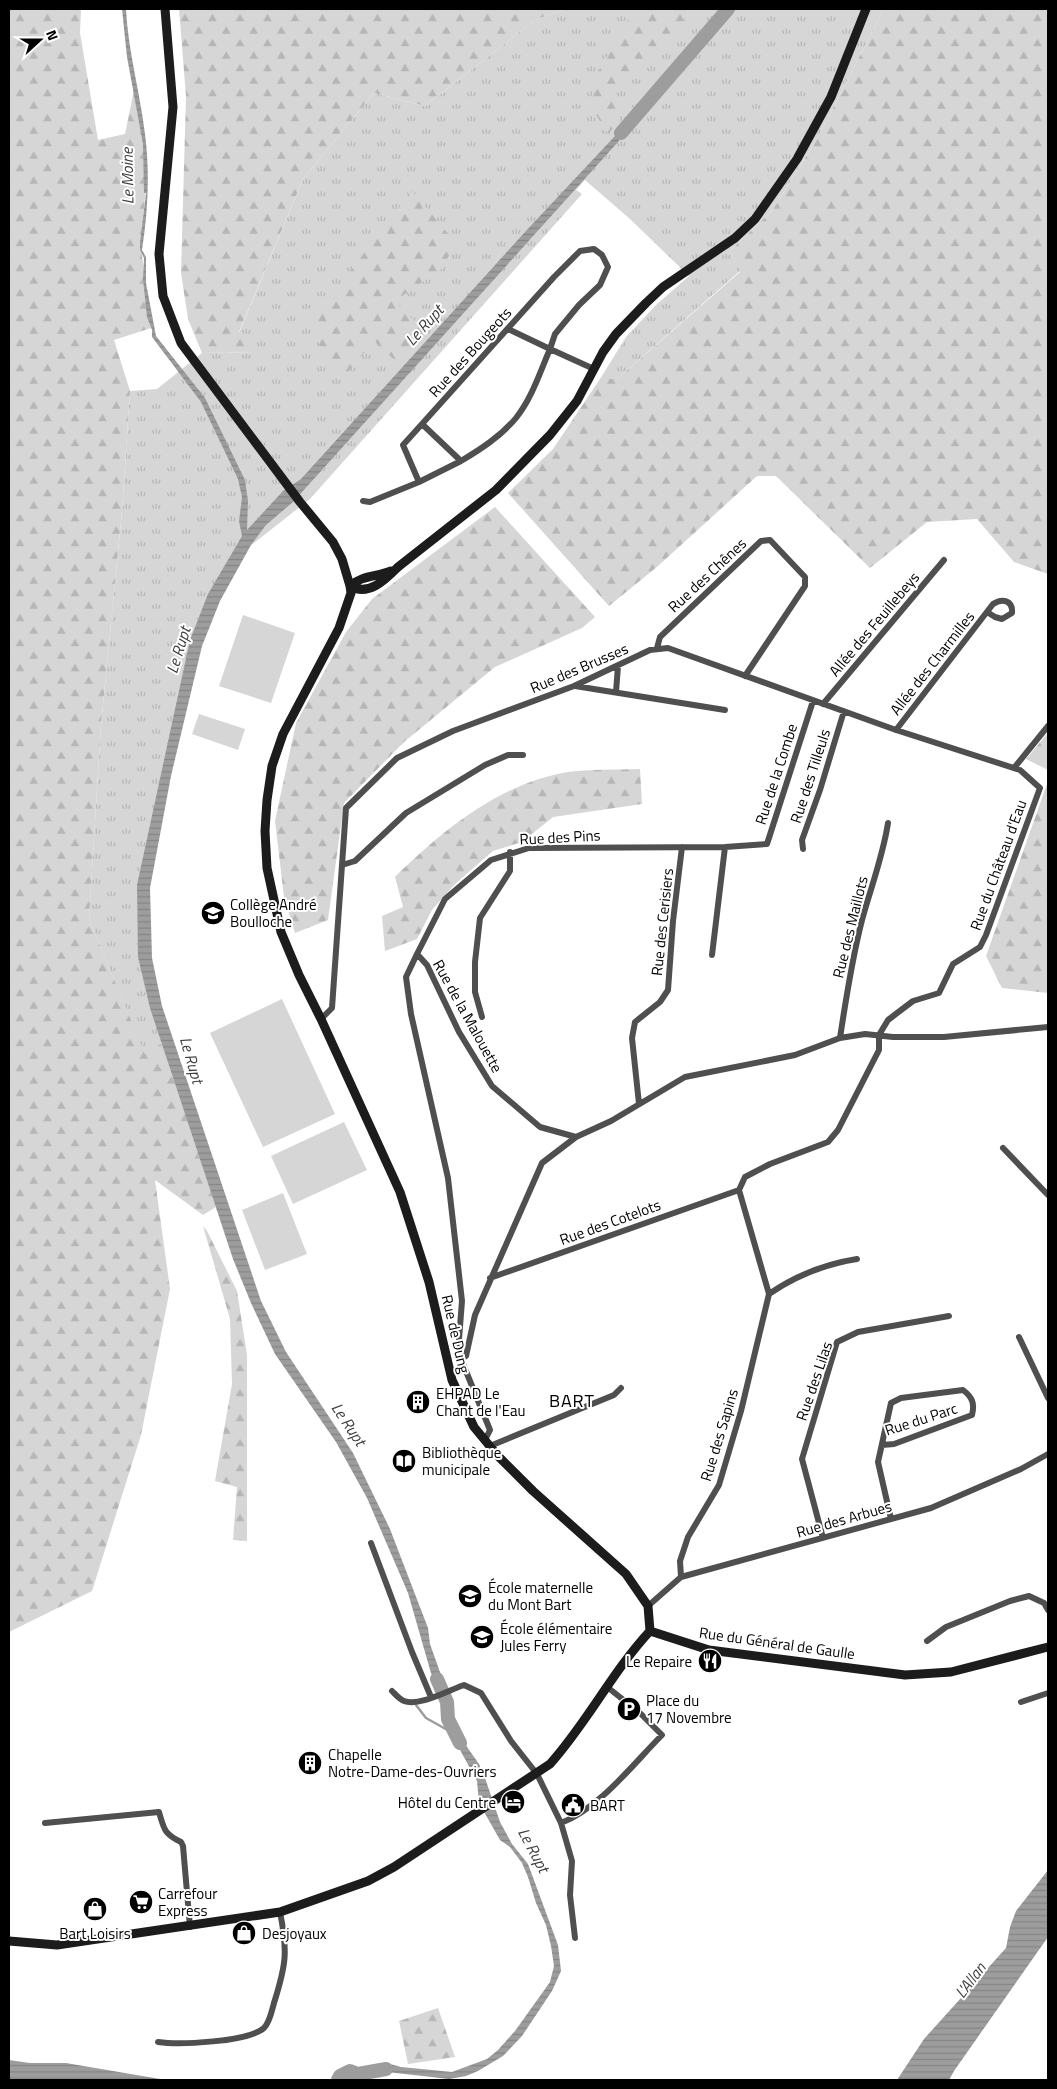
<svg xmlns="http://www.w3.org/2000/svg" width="1057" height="2089" viewBox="0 0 1057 2089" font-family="'Titillium Web',sans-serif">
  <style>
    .grass { fill: url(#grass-tufts) }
    .forest { fill: url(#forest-firs) }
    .pitch { fill: #d6d6d6 }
    .water { fill: url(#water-rules) }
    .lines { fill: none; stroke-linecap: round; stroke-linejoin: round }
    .stream { stroke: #9d9d9d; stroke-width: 2.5 }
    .river { stroke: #9d9d9d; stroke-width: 14 }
    .minor { stroke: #4f4f4f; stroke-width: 6 }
    .secondary { stroke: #1c1c1c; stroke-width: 9 }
    .labels { text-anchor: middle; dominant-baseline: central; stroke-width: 4; stroke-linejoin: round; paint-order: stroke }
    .street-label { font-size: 15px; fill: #000; stroke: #fff }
    .poi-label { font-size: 15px; fill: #000; stroke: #fff; text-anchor: start }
    .water-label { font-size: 16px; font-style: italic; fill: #3e3e3e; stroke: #fff }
    .quarter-label { font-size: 18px; letter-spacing: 1px; fill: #000; stroke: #fff }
  </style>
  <defs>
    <pattern id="grass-tufts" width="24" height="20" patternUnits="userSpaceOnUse" patternTransform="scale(1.25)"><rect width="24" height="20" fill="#d6d6d6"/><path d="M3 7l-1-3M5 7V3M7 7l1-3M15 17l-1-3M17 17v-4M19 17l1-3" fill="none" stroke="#b6b6b6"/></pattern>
    <pattern id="forest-firs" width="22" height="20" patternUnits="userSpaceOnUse" patternTransform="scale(1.25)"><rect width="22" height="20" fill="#d6d6d6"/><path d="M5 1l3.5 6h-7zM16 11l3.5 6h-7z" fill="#b6b6b6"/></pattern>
    <pattern id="water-rules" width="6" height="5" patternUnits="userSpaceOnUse" patternTransform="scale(1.25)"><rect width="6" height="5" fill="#9d9d9d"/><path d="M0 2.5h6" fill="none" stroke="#858585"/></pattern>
  </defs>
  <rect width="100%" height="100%" fill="#fff"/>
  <path class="grass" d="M 565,9 L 884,9 L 817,139 L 772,211 L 730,251 L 740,271 L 617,379 L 600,379 L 626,337 L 655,306 L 689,276 L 630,219 L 585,180 L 576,190 L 582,194 L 310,499 L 244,551 L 195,642 L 144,874 L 141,961 L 162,1043 L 145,1055 L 89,919 L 101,725 L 122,511 L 130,391 L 157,389 L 202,353 L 259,352 L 239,333 L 303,179 L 374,93 L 425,106 L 535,20 Z"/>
  <path class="forest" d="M 9,9 L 81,9 L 80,33 L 98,140 L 125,134 L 134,90 L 145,140 L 146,184 L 141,247 L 151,328 L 114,340 L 130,391 L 122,511 L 101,725 L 89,919 L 145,1054 L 162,1043 L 216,1207 L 203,1215 L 155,1180 L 170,1289 L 141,1435 L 92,1591 L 9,1632 Z
    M 179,9 L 565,9 L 535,20 L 425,106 L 374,93 L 303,179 L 239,332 L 260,352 L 202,353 L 188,319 L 181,273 L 186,96 Z
    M 649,9 L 694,10 L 616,87 L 620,120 L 608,134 L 595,113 L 594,78 L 631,15 Z
    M 884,9 L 1048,9 L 1048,574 L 1014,562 L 977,519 L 927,522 L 870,568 L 776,476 L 757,476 L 658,566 L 609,606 L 508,493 L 553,449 L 600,379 L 617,379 L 740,272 L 730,251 L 772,211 L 817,139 Z
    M 412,191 L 455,242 L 443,268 L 395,301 L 430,337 L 402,367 L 374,341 L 343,378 L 322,362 L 315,317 Z
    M 495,507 L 595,617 L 582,628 L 495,667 L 404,742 L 344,803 L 328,920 L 295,933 L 284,897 L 275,821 L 296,723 L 346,632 L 372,599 Z
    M 1048,733 L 1048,770 L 1026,759 Z
    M 640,769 L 642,804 L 553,817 L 522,842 L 493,851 L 455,884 L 432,910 L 417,939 L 385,951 L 382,916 L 403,907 L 395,877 C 442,831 500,783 568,772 C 591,769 616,770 640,769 Z
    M 1048,781 L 1048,993 L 1002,988 L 986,956 Z
    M 203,1226 L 207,1231 L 237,1291 L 247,1355 L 247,1541 L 233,1540 L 237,1487 L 215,1481 L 232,1384 L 230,1319 Z
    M 438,2008 L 455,2057 L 408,2064 L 399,2021 Z"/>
  <path class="pitch" d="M 243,615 L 295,633 L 271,703 L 219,686 Z
    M 199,714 L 245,729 L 238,750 L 192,734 Z
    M 282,999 L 335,1114 L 263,1147 L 210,1033 Z
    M 344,1122 L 367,1170 L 293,1204 L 271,1156 Z
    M 283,1193 L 307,1254 L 265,1270 L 242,1210 Z"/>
  <path class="water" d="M 122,9 L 126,9 C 128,51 140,92 145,134 C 150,172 148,212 142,250 L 146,257 L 146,283 L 156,336 L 205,398 L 245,480 L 248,501 L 247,530 L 283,491 L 301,479 L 525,232 L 614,137 L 632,120 L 618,142 L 293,502 L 266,525 L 251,545 L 220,601 L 202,646 L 171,776 L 150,888 L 152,958 L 162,1006 L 261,1301 L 286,1352 L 353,1453 L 390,1529 L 428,1628 L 430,1644 L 446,1689 L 441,1691 L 431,1673 L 408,1593 L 367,1498 L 336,1442 L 275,1354 L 251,1303 L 233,1259 L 150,1008 L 138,957 L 137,885 L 190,640 L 208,594 L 242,536 L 239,521 L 242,497 L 238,479 L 201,402 L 152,337 L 152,330 L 147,317 L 143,279 L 144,258 L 140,250 L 140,243 L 146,193 L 144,193 L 143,144 L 127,57 Z
    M 455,1724 L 460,1737 L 479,1764 L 485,1778 L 500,1822 L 512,1844 L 528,1864 L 558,1945 L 561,1971 L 552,1991 L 522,2036 L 503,2056 L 478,2071 L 466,2076 L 449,2079 L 387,2072 L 367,2080 L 347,2080 L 379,2065 L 390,2064 L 401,2067 L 452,2072 L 487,2059 L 498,2050 L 515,2031 L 550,1982 L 554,1966 L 551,1946 L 546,1925 L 536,1903 L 528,1877 L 522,1863 L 510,1847 L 500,1840 L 479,1803 L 477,1781 L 448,1728 Z
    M 1048,1870 L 1048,1937 L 954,2071 L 949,2080 L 897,2080 L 924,2039 L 1006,1948 L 1010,1927 L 1016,1911 Z
    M 9,2060 L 30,2063 L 66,2063 L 166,2080 L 9,2080 Z"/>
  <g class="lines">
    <path class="stream" d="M 416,1705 L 426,1718 L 451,1732"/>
    <path class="river" d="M 621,133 L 728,9
      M 437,1679 L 447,1702 L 448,1719 L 460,1743
      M 338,2080 L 340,2076 L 350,2071 L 358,2074 L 386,2069"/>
    <path class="minor" d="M 508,329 L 550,349 C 540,372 532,398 516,418 C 501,436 481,449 461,461 L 422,424 L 554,277 L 580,251 L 594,249 L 602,255 L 608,267 L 600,285 L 579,305 L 555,334 L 550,349 L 594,369
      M 419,482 L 461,461
      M 363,501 L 370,502 L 419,482 L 403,445 L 422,424
      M 657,648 L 660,637 L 761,541 L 770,540 L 805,577 L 805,586 L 745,676
      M 575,686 L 725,710
      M 616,692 L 618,666
      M 823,704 L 944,560
      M 896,730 L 993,604 C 1002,598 1013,600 1012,613 L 1002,619 L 995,617 L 987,612
      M 1014,768 L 1048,726
      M 803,849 L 802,840 L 820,790 L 844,711
      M 342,865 L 355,861 L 406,813 L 485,765 L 508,755 L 523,755
      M 417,954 L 445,899 L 491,860 L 529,848 L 725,847 L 767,844 L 813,701
      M 712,955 L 725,847
      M 482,1017 L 475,992 L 475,962 L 480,918 L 510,871 L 510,852
      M 321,1019 L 332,1008 L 346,808 L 397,758 L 453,731 L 574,686 L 650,650 L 668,648 L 896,730 L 1020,770 L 1040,788 L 986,935 L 980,947 L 953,964 L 939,993 L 913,1001 L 888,1020 L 879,1035 L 879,1050 L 838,1130 L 828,1142 L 770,1164 L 745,1177 L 739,1190
      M 840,1038 C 846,998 852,959 862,920 C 871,887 883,856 888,823
      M 639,1104 L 632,1038 L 635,1022 L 660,1002 L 668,990 L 673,921 L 682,847
      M 1003,1148 L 1048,1195
      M 739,1190 L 769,1294
      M 490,1278 L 739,1190
      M 1019,1337 L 1048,1398
      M 461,1359 L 466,1356 L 475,1315 L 542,1163 L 576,1137
      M 485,1440 L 490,1430 L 461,1359 L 459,1339 L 462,1301 L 448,1178 L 411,1014 L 406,977 L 417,954 L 427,965 L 459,1032 L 492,1086 L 540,1127 L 576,1137 L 611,1121 L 685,1077 L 795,1055 L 840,1038 L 865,1034 L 893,1037 L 944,1037 L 1048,1027
      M 882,1445 L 894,1444 L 972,1415 C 975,1403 972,1397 963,1390 L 901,1398 L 891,1403 L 878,1462 L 891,1519
      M 490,1446 L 614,1395 L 621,1388
      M 823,1538 L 802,1459 L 837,1342 L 858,1332 L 949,1316
      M 371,1543 L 412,1652 L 431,1697
      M 681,1577 L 680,1561 L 688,1537 L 719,1485 L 741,1411 L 769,1294 C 795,1276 826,1264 857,1259
      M 648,1606 L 681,1577 L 931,1508 L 1021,1469 L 1048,1454
      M 927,1641 L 946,1627 L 1010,1601 L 1029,1596 L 1044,1603 L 1048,1610
      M 392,1691 C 396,1695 399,1699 404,1701 C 419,1707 449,1690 464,1685 L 481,1693 L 511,1741 L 537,1774 L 561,1823 L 572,1861 L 570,1895 L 575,1938
      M 1021,1702 L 1048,1693
      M 45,1823 L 159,1812 C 164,1829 164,1834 181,1842 L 183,1846 L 190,1927
      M 561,1823 C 599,1809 634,1763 662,1735 L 641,1714 L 606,1686
      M 158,2042 C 179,2045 248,2042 264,2028 C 270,2022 272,2010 274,2003 C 286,1965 288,1952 280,1912"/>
    <path class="secondary" d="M 165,9 L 173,107 L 159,254 L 163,296 L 181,343 L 300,502 L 333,542 L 342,559 L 350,586 L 351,593 L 339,628 L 283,734 L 272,766 L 267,800 L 265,831 L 267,868 L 281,932 L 299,975 L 321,1019 L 400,1192 L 429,1282 L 452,1380 L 474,1427 L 498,1456 L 533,1491 L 626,1574 L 648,1606 L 650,1631
      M 350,586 C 369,597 386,579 398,567 L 496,490 L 550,435 L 577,401 L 603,352 L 616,334 L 646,303 L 663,287 L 735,238 L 755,219 L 797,159 L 831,97 L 866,9
      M 350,586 C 362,575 377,577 391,571
      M 9,1941 L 57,1945 L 280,1912 L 368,1881 L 394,1867 L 550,1764 C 587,1723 612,1672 650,1631 L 709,1650 L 905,1675 L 951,1672 L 1048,1647"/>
  </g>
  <defs>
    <g id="school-disc" transform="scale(1.25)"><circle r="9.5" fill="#000" stroke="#fff"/><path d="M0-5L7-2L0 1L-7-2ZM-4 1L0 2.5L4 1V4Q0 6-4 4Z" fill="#fff"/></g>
    <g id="building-disc" transform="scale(1.25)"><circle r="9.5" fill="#000" stroke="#fff"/><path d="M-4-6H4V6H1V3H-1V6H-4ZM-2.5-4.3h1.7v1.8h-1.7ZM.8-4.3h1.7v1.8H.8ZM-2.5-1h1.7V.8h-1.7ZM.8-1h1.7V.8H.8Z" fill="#fff"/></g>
    <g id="library-disc" transform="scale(1.25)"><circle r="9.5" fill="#000" stroke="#fff"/><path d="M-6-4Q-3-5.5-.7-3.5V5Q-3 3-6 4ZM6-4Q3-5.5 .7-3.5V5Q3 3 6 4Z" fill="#fff"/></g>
    <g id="restaurant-disc" transform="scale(1.25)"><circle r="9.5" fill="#000" stroke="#fff"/><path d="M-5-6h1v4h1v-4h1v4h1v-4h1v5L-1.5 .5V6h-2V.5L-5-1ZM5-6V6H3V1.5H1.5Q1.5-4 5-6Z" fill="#fff"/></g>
    <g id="parking-disc" transform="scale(1.25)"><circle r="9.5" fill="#000" stroke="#fff"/><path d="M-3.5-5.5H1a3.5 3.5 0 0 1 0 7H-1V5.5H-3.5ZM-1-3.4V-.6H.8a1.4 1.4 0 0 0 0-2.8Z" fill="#fff"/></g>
    <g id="hotel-disc" transform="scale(1.25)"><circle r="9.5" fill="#000" stroke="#fff"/><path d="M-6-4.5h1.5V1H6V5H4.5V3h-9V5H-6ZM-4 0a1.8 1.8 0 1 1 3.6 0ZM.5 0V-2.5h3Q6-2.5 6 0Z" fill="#fff"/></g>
    <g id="civic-disc" transform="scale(1.25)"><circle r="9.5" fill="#000" stroke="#fff"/><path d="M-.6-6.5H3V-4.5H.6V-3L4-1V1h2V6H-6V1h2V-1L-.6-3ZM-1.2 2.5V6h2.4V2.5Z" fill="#fff"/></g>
    <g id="supermarket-disc" transform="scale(1.25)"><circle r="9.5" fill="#000" stroke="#fff"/><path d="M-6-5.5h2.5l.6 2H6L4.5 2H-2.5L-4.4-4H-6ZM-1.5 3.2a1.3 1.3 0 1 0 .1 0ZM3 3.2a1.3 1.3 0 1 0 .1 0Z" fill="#fff"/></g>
    <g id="shop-disc" transform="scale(1.25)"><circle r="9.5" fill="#000" stroke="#fff"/><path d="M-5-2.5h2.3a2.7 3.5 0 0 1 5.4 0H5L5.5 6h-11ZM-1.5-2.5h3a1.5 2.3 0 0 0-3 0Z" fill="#fff"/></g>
  </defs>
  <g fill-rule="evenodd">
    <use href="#school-disc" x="213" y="913"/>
    <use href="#building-disc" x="418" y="1402"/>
    <use href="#library-disc" x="404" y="1461"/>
    <use href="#school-disc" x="470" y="1596"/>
    <use href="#school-disc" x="482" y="1637"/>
    <use href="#restaurant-disc" x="710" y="1661"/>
    <use href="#parking-disc" x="629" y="1709"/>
    <use href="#building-disc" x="310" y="1763"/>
    <use href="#hotel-disc" x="513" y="1802"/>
    <use href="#civic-disc" x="573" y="1805"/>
    <use href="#supermarket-disc" x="141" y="1902"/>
    <use href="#shop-disc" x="95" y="1909"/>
    <use href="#shop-disc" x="244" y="1933"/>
  </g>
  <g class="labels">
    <g class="street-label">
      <text transform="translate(470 352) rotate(-48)">Rue des Bougeots</text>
      <text transform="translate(707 575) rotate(-43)">Rue des Chênes</text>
      <text transform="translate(874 624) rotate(-50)">Allée des Feuillebeys</text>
      <text transform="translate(932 663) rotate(-52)">Allée des Charmilles</text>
      <text transform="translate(579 668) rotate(-23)">Rue des Brusses</text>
      <text transform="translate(776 774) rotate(-72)">Rue de la Combe</text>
      <text transform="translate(810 776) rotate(-72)">Rue des Tilleuls</text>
      <text transform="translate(560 837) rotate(-3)">Rue des Pins</text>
      <text transform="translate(998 865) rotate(-70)">Rue du Château d'Eau</text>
      <text transform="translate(662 922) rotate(-84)">Rue des Cerisiers</text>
      <text transform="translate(850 927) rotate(-76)">Rue des Maillots</text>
      <text transform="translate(468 1016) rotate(61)">Rue de la Malouette</text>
      <text transform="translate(610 1222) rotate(-20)">Rue des Cotelots</text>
      <text transform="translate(456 1334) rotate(77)">Rue de Dung</text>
      <text transform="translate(814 1381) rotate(-71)">Rue des Lilas</text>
      <text transform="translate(921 1419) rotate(-18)">Rue du Parc</text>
      <text transform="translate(719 1435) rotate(-73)">Rue des Sapins</text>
      <text transform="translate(844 1519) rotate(-16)">Rue des Arbues</text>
      <text transform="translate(777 1643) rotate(8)">Rue du Général de Gaulle</text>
    </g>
    <g class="poi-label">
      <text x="230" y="904">Collège André<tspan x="230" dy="17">Boulloche</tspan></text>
      <text x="436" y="1393">EHPAD Le<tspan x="436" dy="17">Chant de l'Eau</tspan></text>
      <text x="422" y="1452">Bibliothèque<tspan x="422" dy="17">municipale</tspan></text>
      <text x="488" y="1587">École maternelle<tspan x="488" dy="17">du Mont Bart</tspan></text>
      <text x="500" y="1628">École élémentaire<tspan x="500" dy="17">Jules Ferry</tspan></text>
      <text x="692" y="1661" text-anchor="end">Le Repaire</text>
      <text x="646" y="1700">Place du<tspan x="646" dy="17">17 Novembre</tspan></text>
      <text x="328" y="1754">Chapelle<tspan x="328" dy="17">Notre-Dame-des-Ouvriers</tspan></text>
      <text x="496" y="1802" text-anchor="end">Hôtel du Centre</text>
      <text x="590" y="1805">BART</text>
      <text x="158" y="1893">Carrefour<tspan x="158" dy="17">Express</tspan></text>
      <text x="95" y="1933" text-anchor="middle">Bart Loisirs</text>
      <text x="262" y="1933">Desjoyaux</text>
    </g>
    <g class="water-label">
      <text transform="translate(127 176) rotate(-91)">Le Moine</text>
      <text transform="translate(424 325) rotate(-48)">Le Rupt</text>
      <text transform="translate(178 650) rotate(-73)">Le Rupt</text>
      <text transform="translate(192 1060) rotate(74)">Le Rupt</text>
      <text transform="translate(349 1424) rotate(56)">Le Rupt</text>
      <text transform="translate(534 1850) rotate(62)">Le Rupt</text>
      <text transform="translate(970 1980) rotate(-53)">L'Allan</text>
    </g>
    <g class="quarter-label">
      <text x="572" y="1400">BART</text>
    </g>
  </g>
  <rect width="1057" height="2089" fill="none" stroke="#000000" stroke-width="20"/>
  <g transform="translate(40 40) rotate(69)" stroke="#ffffff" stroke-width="4" paint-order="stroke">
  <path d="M0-4L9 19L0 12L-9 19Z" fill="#000000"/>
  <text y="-8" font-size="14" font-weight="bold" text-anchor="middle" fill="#000000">N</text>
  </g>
</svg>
